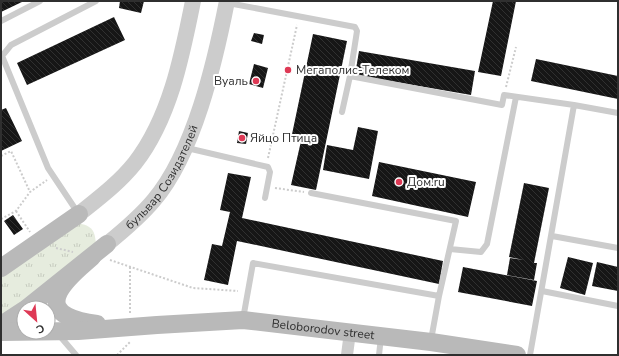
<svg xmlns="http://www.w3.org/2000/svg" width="619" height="356" viewBox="0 0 619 356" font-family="'Nunito Sans',sans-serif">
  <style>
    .grass { fill: url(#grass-tufts) }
    .building { fill: url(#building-back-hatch) }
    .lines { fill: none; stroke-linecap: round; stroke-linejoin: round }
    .path { stroke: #ccc; stroke-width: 2; stroke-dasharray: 2 2; stroke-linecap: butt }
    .service { stroke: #ccc; stroke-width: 6 }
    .minor { stroke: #ccc; stroke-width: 12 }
    .tertiary { stroke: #ccc; stroke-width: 16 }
    .secondary { stroke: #b9b9b9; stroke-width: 18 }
    .poi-dot { fill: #de3955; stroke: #fff; stroke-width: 1.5 }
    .labels { text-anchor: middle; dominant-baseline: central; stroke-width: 4; stroke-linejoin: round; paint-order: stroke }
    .poi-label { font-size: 12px; fill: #2f2f2f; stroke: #fff; text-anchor: start }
    .street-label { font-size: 12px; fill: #2f2f2f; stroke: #fff }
  </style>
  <defs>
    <pattern id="grass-tufts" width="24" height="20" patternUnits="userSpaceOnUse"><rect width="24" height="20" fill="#e6ecde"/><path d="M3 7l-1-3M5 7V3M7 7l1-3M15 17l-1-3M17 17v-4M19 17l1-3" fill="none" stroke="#c6cbbf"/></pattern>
    <pattern id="building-back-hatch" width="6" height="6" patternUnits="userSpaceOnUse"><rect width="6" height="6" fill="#161616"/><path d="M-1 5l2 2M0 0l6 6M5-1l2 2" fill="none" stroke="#303030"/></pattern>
  </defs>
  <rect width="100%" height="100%" fill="#fff"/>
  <path class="grass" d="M 77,223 C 93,226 95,230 96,246 L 1,319 L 1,277 Z"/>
  <path class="building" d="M 1,1 L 24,1 L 1,12 Z
    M 120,1 L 144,1 L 141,13 L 119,8 Z
    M 493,1 L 516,1 L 501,76 L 478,72 Z
    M 114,17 L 125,40 L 27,85 L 17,63 Z
    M 254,33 L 264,35 L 262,44 L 251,41 Z
    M 313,34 L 347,41 L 316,190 L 291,185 L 301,141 L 291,139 Z
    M 359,51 L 475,71 L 471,95 L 355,75 Z
    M 536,59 L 618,76 L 618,99 L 531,81 Z
    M 254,64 L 268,68 L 263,88 L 249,84 Z
    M 6,108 L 22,141 L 1,151 L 1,110 Z
    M 358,127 L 378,131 L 369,179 L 323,170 L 327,145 L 353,150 Z
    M 239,131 L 248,133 L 246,144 L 237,143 Z
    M 379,162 L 476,182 L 468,217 L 372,196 Z
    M 228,173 L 251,177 L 242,218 L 443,261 L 439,284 L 237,241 L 228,285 L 204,280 L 212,244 L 222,246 L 230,212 L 220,210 Z
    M 524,183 L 549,188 L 534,263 L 537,263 L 534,280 L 507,275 L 510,258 L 524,260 L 509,257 Z
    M 13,215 L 23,229 L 14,235 L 4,221 Z
    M 568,257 L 593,263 L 585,295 L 560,288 Z
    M 597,262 L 618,267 L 618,291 L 592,286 Z
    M 463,267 L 537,281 L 532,306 L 458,292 Z"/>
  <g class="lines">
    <path class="path" d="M 506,87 L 516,47
      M 1,156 L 11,151 L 30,192
      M 268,158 L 297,25
      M 275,188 L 304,192
      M 16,211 L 30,232
      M 1,219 L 16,211 L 30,192 L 47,180
      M 56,248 L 73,252
      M 110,260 L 193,288 L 238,291
      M 130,267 L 130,314
      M 117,355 L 130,342"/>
    <path class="service" d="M 228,3 L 355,27 L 357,31 L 350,76 L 502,105 L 504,95 L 574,105 L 530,355
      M 1,21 L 40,1
      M 574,105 L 618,113
      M 342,112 L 350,76
      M 187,148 L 268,167 L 270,172 L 265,198
      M 311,193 L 456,221 L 439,296
      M 78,213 L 48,168 L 2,56 L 11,45 L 96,1
      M 552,236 L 618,248
      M 450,249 L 481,252 L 487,244 L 516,97
      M 542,291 L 618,306
      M 243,319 L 253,263 L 439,296 L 431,340
      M 59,335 L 76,355
      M 379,355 L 381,337"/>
    <path class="minor" d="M 347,355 L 350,332"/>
    <g class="tertiary">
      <path d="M 79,214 C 99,198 119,183 135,163 C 170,118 182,56 193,1"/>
      <path id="s1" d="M 107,244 C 123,231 140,217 154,200 C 194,153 215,62 227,1"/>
    </g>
    <g class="secondary">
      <path d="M 92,257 C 81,267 66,278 59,292 C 47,316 81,322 97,324"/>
      <path d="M 1,268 L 79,214"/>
      <path d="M 27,308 L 107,244"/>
      <path d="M 1,325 L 24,310"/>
      <path id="s2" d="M 1,332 L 78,331 L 157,325 L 243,320 L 431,342 L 517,355"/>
    </g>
  </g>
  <g class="poi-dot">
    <circle cx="288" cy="70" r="4"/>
    <circle cx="256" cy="81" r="4"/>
    <circle cx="242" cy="138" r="4"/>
    <circle cx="399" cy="182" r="4"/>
  </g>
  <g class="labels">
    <g class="poi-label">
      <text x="296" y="70">Мегаполис-Телеком</text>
      <text x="248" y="81" text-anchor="end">Вуаль</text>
      <text x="250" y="138">Яйцо Птица</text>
      <text x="407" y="182">Дом.ru</text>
    </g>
    <g class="street-label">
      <text stroke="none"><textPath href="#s1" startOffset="88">бульвар Созидателей</textPath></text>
      <text stroke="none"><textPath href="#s2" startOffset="323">Beloborodov street</textPath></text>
    </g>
  </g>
  <rect width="619" height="356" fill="none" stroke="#2f2f2f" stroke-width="4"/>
  <g transform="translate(36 320) rotate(153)"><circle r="19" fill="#ffffff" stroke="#acacac"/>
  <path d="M0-3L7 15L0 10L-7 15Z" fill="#de3955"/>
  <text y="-6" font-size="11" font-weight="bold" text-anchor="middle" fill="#2f2f2f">С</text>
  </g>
</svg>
